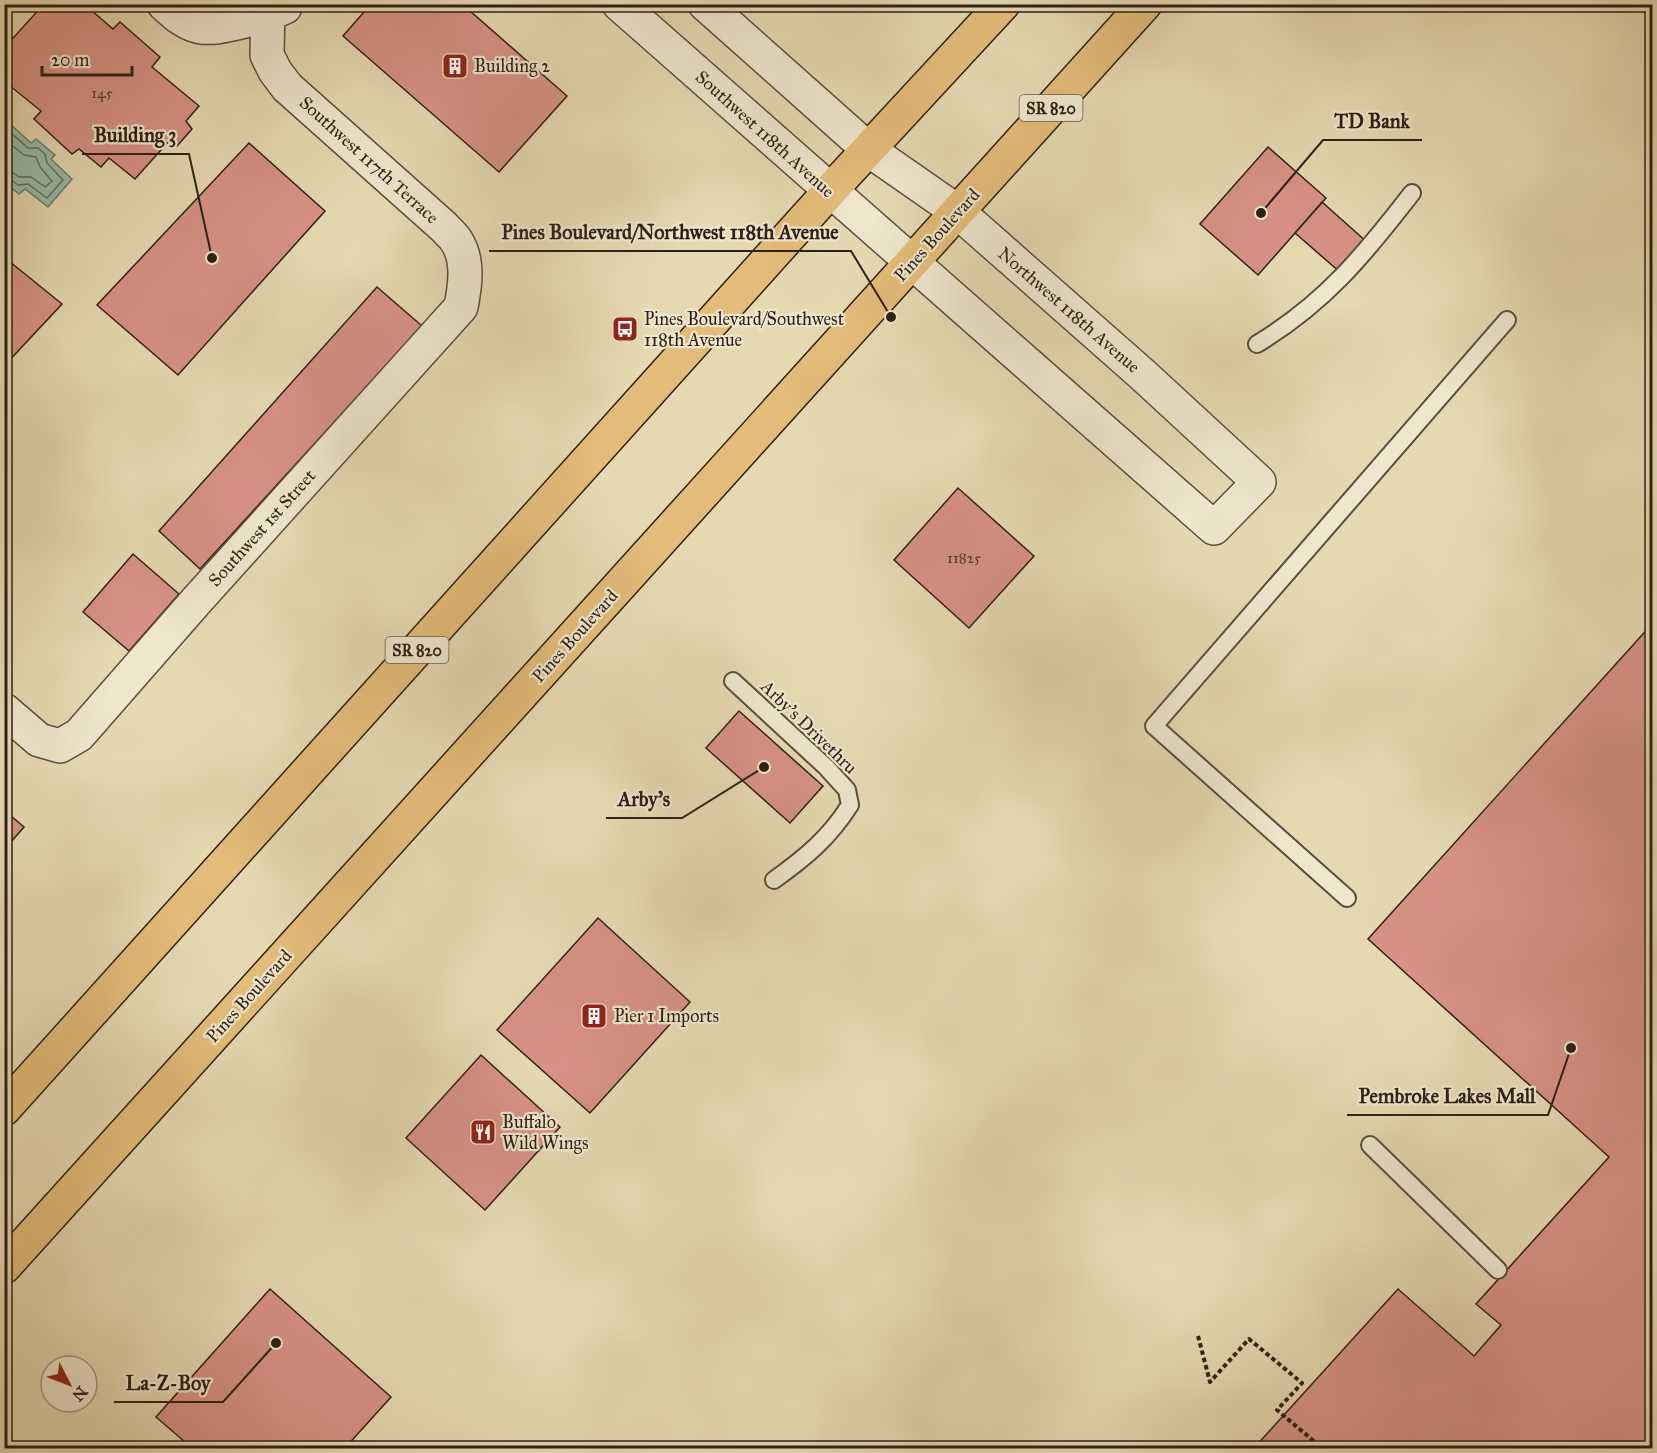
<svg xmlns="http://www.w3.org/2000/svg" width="1657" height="1453" viewBox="0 0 1657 1453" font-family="'IM FELL Great Primer',serif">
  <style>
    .water { fill: #97bba7; stroke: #6d7d6d; stroke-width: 1.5 }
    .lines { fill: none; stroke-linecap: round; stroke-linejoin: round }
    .shore { stroke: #626e5e; stroke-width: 1.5 }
    .building { fill: #d79285; stroke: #2e2016; stroke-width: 1.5 }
    .service-casing { stroke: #5c4e3d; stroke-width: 20 }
    .minor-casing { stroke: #5c4e3d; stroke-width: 36 }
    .trunk-casing { stroke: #2e2016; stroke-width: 36 }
    .path { stroke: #2e2016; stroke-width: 4; stroke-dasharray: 4.5 3; stroke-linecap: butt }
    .service { stroke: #efe6cd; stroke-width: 16 }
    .minor { stroke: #efe6cd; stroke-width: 33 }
    .trunk { stroke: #e3bc79; stroke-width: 33 }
    .labels { text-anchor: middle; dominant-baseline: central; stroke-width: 4.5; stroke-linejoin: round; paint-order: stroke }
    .number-label { font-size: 15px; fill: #583c32 }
    .shield { fill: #efe6cd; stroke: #685b4d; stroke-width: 1.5 }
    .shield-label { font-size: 16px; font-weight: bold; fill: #2e2016 }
    .poi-label { font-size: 18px; fill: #2e2016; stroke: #efe6cd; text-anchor: start }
    .street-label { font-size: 18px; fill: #2e2016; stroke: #efe6cd }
    .leader { fill: none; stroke: #2e2016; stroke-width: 2 }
    .callout-dot { fill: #2e2016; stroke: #efe6cd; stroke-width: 2 }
    .callout-label { font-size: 20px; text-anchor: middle; font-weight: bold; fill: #2e2016; stroke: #efe6cd; stroke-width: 4.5; stroke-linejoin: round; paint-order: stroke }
  </style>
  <rect width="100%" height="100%" fill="#e6d9b2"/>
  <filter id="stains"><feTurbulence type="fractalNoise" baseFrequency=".00333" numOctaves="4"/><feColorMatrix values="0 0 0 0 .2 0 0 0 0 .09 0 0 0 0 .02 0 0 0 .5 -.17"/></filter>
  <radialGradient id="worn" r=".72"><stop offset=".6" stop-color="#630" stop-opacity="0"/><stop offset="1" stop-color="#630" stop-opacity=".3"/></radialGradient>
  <path class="water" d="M 9,123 L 31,143 L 36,139 L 55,155 L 51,159 L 72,179 L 48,207 L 25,189 L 19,194 L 5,183 L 6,171 L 4,170 L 5,128 Z"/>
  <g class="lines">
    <path class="shore" d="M 4,132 L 10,132 L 28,148 L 38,148 L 45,154 L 47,163 L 63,180 L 47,198 L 28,184 L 18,185 L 10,179 L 4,179
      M 4,139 L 24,155 L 36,157 L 40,167 L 52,181 L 45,187 L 31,177 L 19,177 L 12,172 L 4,171"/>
  </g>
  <path class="building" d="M 44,4 L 84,4 L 113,29 L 120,22 L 160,57 L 152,67 L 199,106 L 186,121 L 192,129 L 177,146 L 169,141 L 135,179 L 109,158 L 101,167 L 79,149 L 72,154 L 34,119 L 41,111 L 4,81 L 4,48 Z
    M 371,4 L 462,4 L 567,96 L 499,172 L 343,36 Z
    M 249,143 L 325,211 L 178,375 L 97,305 Z
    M 1268,147 L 1326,198 L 1258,275 L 1200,224 Z
    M 1322,202 L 1368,243 L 1341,273 L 1295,233 Z
    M 4,257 L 62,304 L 4,366 Z
    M 377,287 L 422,326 L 200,569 L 159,531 Z
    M 958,488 L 1034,556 L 969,628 L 894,560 Z
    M 133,554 L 179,594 L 129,651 L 83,612 Z
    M 1652,624 L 1652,1448 L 1254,1448 L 1398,1289 L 1474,1356 L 1501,1325 L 1476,1304 L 1609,1157 L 1368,939 Z
    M 739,711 L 823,786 L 790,823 L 706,748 Z
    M 4,810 L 24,827 L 4,850 Z
    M 598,918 L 690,1002 L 590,1113 L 497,1030 Z
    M 481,1055 L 560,1127 L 485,1210 L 406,1138 Z
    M 270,1289 L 391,1397 L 345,1448 L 192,1448 L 156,1417 Z"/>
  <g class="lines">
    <g class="service-casing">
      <path id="service" d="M 1257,344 C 1325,303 1364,255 1412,193
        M 733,681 L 826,767 L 847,790 L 850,805 C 829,838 806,857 774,880
        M 1347,898 L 1154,726 L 1507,320
        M 1370,1145 L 1498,1270"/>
    </g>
    <g class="minor-casing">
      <path id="minor" d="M 164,4 C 192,31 204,31 241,22 C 257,18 270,14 285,7
        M 619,4 C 817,180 1016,353 1214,528 L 1259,482 L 1143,375 L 958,212 L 869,150 L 705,4
        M 4,710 L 39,740 L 60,746 L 79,735 L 198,599 L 461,307 C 465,286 469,261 457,242 C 454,236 448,232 444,227 L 287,87 L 275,71 L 267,55 L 268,4"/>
    </g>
    <g class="trunk-casing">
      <path id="trunk" d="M 4,1109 L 829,192 L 1003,4
        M 4,1267 L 1145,4"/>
    </g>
    <path class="path" d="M 1198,1336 L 1210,1382 L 1249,1339 L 1302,1383 L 1277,1410 L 1322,1448"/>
    <use href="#service" class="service"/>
    <use href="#minor" class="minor"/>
    <use href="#trunk" class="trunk"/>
  </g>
  <defs>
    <g id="building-square" transform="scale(1.35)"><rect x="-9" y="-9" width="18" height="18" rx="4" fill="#8f2418" stroke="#efe6cd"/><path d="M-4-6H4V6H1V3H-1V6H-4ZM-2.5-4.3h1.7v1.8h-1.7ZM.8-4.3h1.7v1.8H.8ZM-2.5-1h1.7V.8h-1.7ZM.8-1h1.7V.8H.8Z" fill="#fff"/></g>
    <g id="bus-square" transform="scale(1.35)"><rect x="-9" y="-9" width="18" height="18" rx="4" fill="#8f2418" stroke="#efe6cd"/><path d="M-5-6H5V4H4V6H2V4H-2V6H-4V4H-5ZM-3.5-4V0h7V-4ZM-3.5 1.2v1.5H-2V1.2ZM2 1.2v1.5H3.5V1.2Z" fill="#fff"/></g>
    <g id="restaurant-square" transform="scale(1.35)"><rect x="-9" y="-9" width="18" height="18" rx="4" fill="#8f2418" stroke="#efe6cd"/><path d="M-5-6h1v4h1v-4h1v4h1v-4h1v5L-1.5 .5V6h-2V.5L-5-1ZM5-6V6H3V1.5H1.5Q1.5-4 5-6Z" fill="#fff"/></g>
  </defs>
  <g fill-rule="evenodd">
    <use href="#building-square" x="455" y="66"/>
    <use href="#bus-square" x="625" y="329"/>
    <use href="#building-square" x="594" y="1016"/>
    <use href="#restaurant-square" x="483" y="1132"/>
  </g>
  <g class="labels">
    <g class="number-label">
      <text x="102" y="93">145</text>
      <text x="964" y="558">11825</text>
    </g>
    <g class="shield">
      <rect x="1019.5" y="95" width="63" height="26" rx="4.5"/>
      <rect x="385.5" y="637" width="63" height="26" rx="4.5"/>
    </g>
    <g class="shield-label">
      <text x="1051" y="108">SR 820</text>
      <text x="417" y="650">SR 820</text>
    </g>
    <g class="poi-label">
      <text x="474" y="66">Building 2</text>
      <text x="644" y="319">Pines Boulevard/Southwest<tspan x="644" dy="21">118th Avenue</tspan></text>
      <text x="614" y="1016">Pier 1 Imports</text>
      <text x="502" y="1122">Buffalo<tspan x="502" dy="21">Wild Wings</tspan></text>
    </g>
    <g class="street-label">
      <text transform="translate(765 134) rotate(42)">Southwest 118th Avenue</text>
      <text transform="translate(369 160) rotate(42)">Southwest 117th Terrace</text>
      <text transform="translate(937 235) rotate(-48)">Pines Boulevard</text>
      <text transform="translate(1069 310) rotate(41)">Northwest 118th Avenue</text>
      <text transform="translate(262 528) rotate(-48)">Southwest 1st Street</text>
      <text transform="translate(575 636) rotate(-48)">Pines Boulevard</text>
      <text transform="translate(809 727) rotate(44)">Arby's Drivethru</text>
      <text transform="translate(249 996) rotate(-48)">Pines Boulevard</text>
    </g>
  </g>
  <path class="leader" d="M1261 213L1323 140H1422M212 258L189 154H82M891 317L851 251H489M764 767L682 818H606M1571 1048L1548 1115H1347M276 1343L223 1402H114"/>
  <g class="callout-dot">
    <circle cx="1261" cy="213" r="6"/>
    <circle cx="212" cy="258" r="6"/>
    <circle cx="891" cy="317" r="6"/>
    <circle cx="764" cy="767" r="6"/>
    <circle cx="1571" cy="1048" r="6"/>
    <circle cx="276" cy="1343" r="6"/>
  </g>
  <g class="callout-label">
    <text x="1372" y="128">TD Bank</text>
    <text x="135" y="142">Building 3</text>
    <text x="670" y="239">Pines Boulevard/Northwest 118th Avenue</text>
    <text x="644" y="806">Arby's</text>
    <text x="1447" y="1103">Pembroke Lakes Mall</text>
    <text x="168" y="1390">La-Z-Boy</text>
  </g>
  <rect width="1657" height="1453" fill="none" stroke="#e6d9b2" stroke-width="24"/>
  <rect x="6" y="6" width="1645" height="1441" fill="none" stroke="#2e2016" stroke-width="3"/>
  <rect x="12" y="12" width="1633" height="1429" fill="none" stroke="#2e2016" stroke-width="1.5"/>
  <g transform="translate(69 1384) rotate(132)"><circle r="28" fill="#efe6cd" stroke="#a29784" stroke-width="1.5"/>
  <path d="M0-4.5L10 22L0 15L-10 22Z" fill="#8f2418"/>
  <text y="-9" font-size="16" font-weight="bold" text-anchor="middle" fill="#2e2016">N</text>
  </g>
  <path d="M42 66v9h90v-9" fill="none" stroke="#2e2016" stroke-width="3"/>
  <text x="51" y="66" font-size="18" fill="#2e2016" stroke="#efe6cd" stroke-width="4.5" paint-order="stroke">20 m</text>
  <rect width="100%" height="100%" filter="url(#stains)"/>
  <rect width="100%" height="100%" fill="url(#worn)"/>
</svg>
